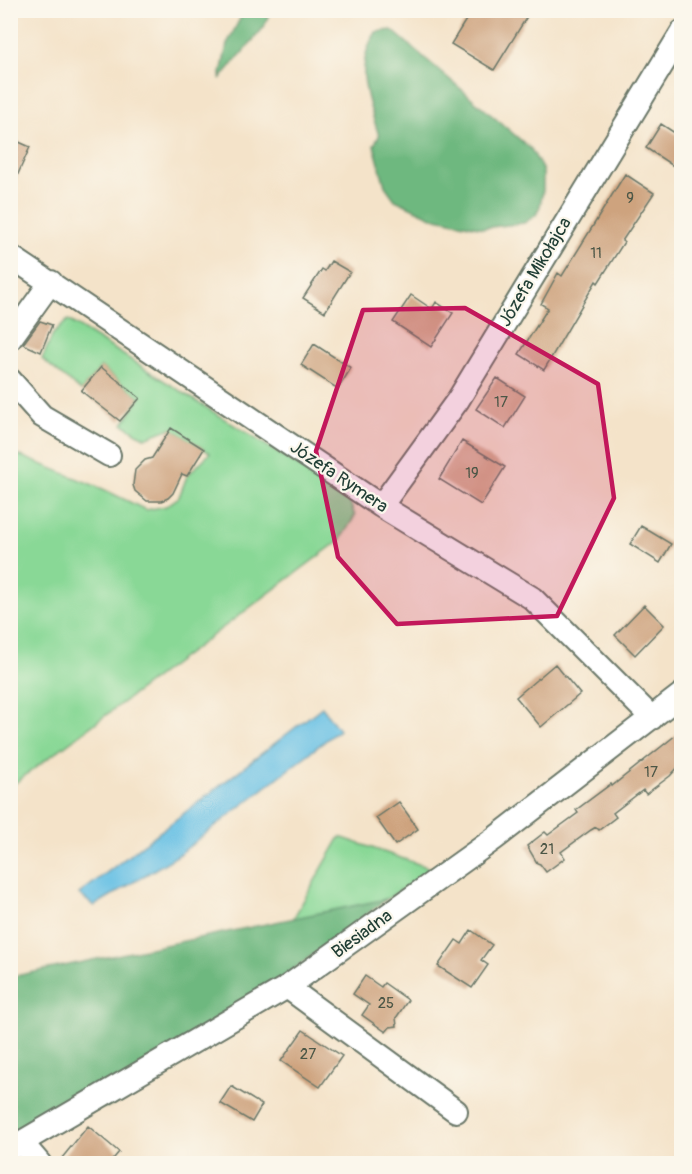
<svg xmlns="http://www.w3.org/2000/svg" width="692" height="1174" viewBox="0 0 692 1174" font-family="Pangolin,sans-serif">
  <style>
    .green { fill: #89d896; stroke: #548a65; stroke-width: 1.5 }
    .forest { fill: #6eb87f; stroke: #467a5a; stroke-width: 1.5 }
    .water { fill: #66c0e4; stroke: #427e8c; stroke-width: 1.5 }
    .building { fill: #cea37e }
    .lines { fill: none; stroke-linecap: round; stroke-linejoin: round }
    .minor-casing { stroke: #6a7768; stroke-width: 26 }
    .minor { stroke: #fff; stroke-width: 22 }
    .marked { fill: #c2185b; fill-opacity: 0.2; stroke: #c2185b; stroke-width: 4.5; stroke-linejoin: round }
    .labels { text-anchor: middle; dominant-baseline: central; stroke-width: 4.5; stroke-linejoin: round; paint-order: stroke }
    .number-label { font-size: 15px; fill: #4b5646 }
    .street-label { font-size: 18px; fill: #1f3d34; stroke: #fbf7ec }
  </style>
  <rect width="100%" height="100%" fill="#fbf7ec"/>
  <filter id="ink" filterUnits="userSpaceOnUse"><feTurbulence type="fractalNoise" baseFrequency=".0167" numOctaves="2"/><feDisplacementMap in="SourceGraphic" scale="12" xChannelSelector="R" yChannelSelector="G"/><feConvolveMatrix kernelMatrix="1 2 1 2 8 2 1 2 1" color-interpolation-filters="sRGB"/></filter>
  <filter id="wash" filterUnits="userSpaceOnUse"><feTurbulence type="fractalNoise" baseFrequency=".008" numOctaves="4" result="noise"/><feDisplacementMap in="SourceGraphic" scale="24" xChannelSelector="R" yChannelSelector="G"/><feGaussianBlur stdDeviation="1.35" result="paint"/><feColorMatrix in="noise" values="0 0 0 0 0 0 0 0 0 0 0 0 0 0 0 0 0 1.4 0 .05"/><feComposite in="paint" operator="in"/></filter>
  <g filter="url(#wash)">
    <rect width="100%" height="100%" fill="#f4e3c9"/>
    <path class="green" d="M 68,320 L 348,497 L 355,516 L 340,540 L 11,786 L 11,452 L 103,489 L 146,510 L 166,506 L 179,497 L 187,476 L 210,453 L 171,428 L 145,438 L 123,424 L 140,398 L 101,367 L 81,391 L 42,359 L 53,334 Z
      M 340,837 L 433,869 L 387,899 L 293,919 Z"/>
    <path class="forest" d="M 244,11 L 270,11 L 264,27 L 220,79 L 227,44 Z
      M 392,30 L 531,149 L 543,171 L 543,190 L 540,206 L 536,215 L 524,223 L 483,228 L 432,217 L 395,200 L 385,186 L 374,145 L 379,136 C 368,100 353,66 376,32 Z
      M 387,899 L 112,1106 L 93,1109 L 11,1146 L 10,977 Z"/>
    <path class="water" d="M 322,707 L 339,730 L 177,856 L 94,906 L 79,894 Z"/>
    <g id="blocks">
      <path class="building" d="M 472,10 L 531,10 L 494,70 L 451,44 Z
        M 661,124 L 681,137 L 681,171 L 646,148 Z
        M 10,138 L 30,147 L 10,192 Z
        M 625,174 L 654,193 L 622,241 L 624,242 L 598,283 L 596,281 L 544,370 L 519,354 L 548,308 L 541,304 L 558,273 L 562,276 Z
        M 331,261 L 350,272 L 325,312 L 303,298 L 322,269 L 325,271 Z
        M 411,295 L 432,309 L 436,302 L 453,313 L 431,347 L 393,322 Z
        M 40,321 L 52,325 L 41,352 L 23,344 Z
        M 314,344 L 351,368 L 338,389 L 301,365 Z
        M 101,367 L 140,398 L 120,421 L 81,391 Z
        M 497,378 L 525,396 L 505,428 L 476,409 Z
        M 171,428 L 204,449 L 187,476 L 182,474 L 173,493 L 168,498 L 161,501 L 147,501 L 135,491 L 133,485 L 135,470 L 145,460 L 152,458 Z
        M 462,441 L 505,467 L 481,505 L 439,479 Z
        M 641,526 L 671,544 L 660,563 L 630,544 Z
        M 644,605 L 664,625 L 635,655 L 615,635 Z
        M 555,664 L 580,694 L 541,727 L 516,697 Z
        M 681,731 L 681,764 L 670,776 L 646,794 L 643,790 L 613,813 L 616,817 L 599,830 L 596,827 L 591,830 L 561,852 L 565,858 L 546,872 L 540,864 L 537,863 L 527,846 L 545,832 L 548,835 L 578,813 L 576,810 L 611,784 L 612,786 Z
        M 399,802 L 418,829 L 395,845 L 376,818 Z
        M 471,930 L 492,945 L 481,960 L 488,965 L 472,988 L 438,966 L 456,940 L 462,944 Z
        M 365,976 L 381,987 L 384,983 L 408,1000 L 396,1018 L 397,1026 L 390,1027 L 386,1032 L 362,1015 L 369,1005 L 353,994 Z
        M 303,1030 L 342,1056 L 320,1087 L 281,1061 Z
        M 231,1086 L 262,1105 L 252,1122 L 220,1103 Z
        M 88,1126 L 119,1152 L 109,1164 L 57,1164 Z"/>
    </g>
  </g>
  <g filter="url(#ink)">
    <use href="#blocks" fill-opacity="0" stroke="#6a7768" stroke-width="1.5"/>
    <g class="lines">
      <g class="minor-casing">
        <path id="minor" d="M 10,256 L 381,506 L 532,598 L 652,718
          M 10,339 L 51,282
          M 10,380 L 42,416 L 109,455
          M 381,506 L 458,400 L 682,32
          M 287,987 L 456,1111
          M 22,1143 L 40,1164
          M 10,1149 L 287,987 L 494,839 L 682,694"/>
      </g>
      <use href="#minor" class="minor"/>
    </g>
  </g>
  <path class="marked" d="M 465,308 L 598,384 L 614,498 L 557,616 L 397,624 L 338,557 L 316,451 L 363,310 Z"/>
  <g class="labels">
    <g class="number-label">
      <text x="630" y="198">9</text>
      <text x="596" y="253">11</text>
      <text x="501" y="402">17</text>
      <text x="472" y="473">19</text>
      <text x="651" y="772">17</text>
      <text x="547" y="849">21</text>
      <text x="386" y="1003">25</text>
      <text x="308" y="1054">27</text>
    </g>
    <g class="street-label">
      <text transform="translate(535 272) rotate(-59)">Józefa Mikołajca</text>
      <text transform="translate(339 477) rotate(34)">Józefa Rymera</text>
      <text transform="translate(362 934) rotate(-36)">Biesiadna</text>
    </g>
  </g>
  <rect width="692" height="1174" fill="none" stroke="#fbf7ec" stroke-width="36"/>
</svg>
